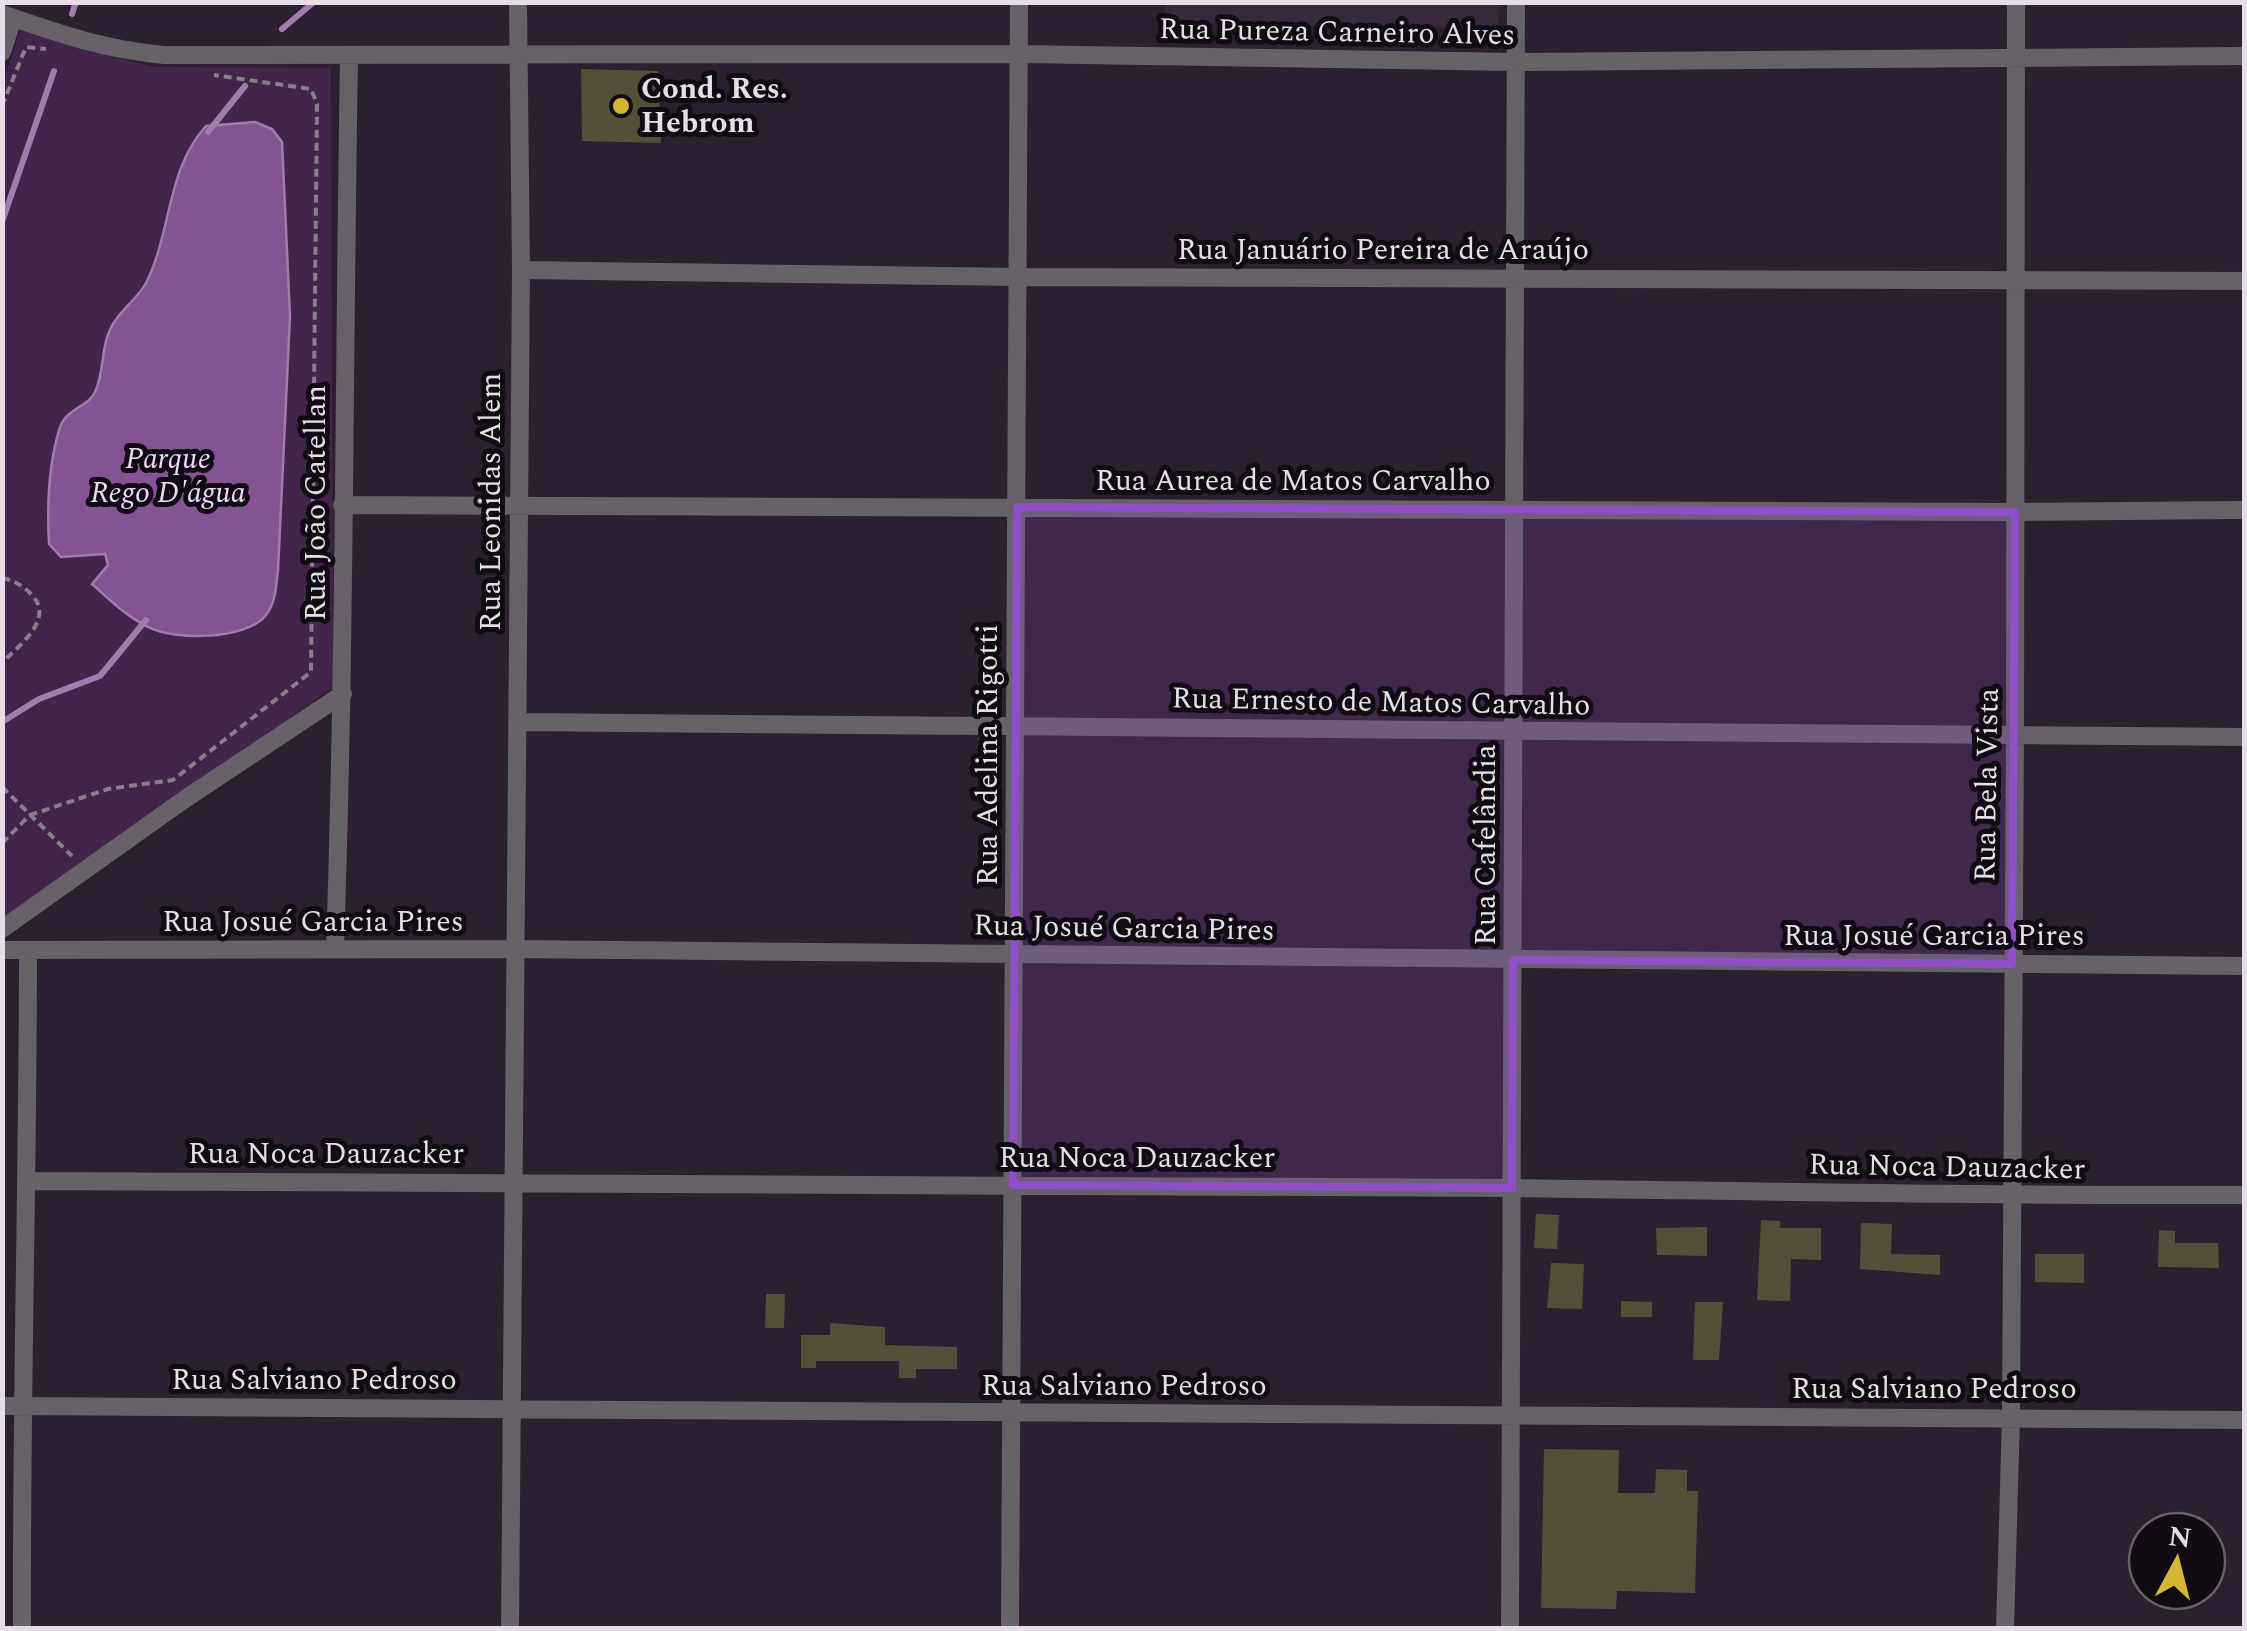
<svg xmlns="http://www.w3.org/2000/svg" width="2247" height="1631" viewBox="0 0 2247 1631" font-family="Spectral,serif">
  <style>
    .built { fill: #38283c }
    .green { fill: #43254b }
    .water { fill: #845392; stroke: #a17cac; stroke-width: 2.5 }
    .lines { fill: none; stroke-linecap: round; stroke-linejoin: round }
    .stream { stroke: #a17cac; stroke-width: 6 }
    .building { fill: #554f3a }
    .path { stroke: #897e8c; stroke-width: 4; stroke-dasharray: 8 5; stroke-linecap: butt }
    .minor { stroke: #676169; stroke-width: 18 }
    .marked { fill: #904fc7; fill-opacity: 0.2; stroke: #904fc7; stroke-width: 8; stroke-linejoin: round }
    .poi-dot { fill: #d5b534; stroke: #110c13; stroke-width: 4 }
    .labels { text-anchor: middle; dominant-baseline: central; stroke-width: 10; stroke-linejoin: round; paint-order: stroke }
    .street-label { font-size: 30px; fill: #e6dde8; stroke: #110c13 }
    .poi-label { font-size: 30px; font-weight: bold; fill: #e6dde8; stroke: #110c13; text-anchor: start }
    .park-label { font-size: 30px; font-style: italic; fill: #f1d6f9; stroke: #110c13 }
  </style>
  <rect width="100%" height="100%" fill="#2c1f2f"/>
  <path class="built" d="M 1166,3 L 1499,3 L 1498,29 L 1166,22 Z"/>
  <path class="green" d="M 22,26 L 116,58 L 155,67 L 331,68 L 333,687 L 3,926 L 2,85 Z"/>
  <path class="water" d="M 255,122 L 272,129 L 282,142 L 290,316 L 278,570 C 276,585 276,603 266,615 C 247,640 174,641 148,627 C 127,617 109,599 92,584 L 108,565 L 105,554 L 61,557 L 49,544 C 47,508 49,464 59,430 C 66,407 88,408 95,392 C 104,374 101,350 109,332 C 116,313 136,301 146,283 C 172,232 166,170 206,126 Z"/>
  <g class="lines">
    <path class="stream" d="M 72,14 L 76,2
      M 282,29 L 314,2
      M 208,132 L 245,86
      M 2,222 L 54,71
      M 2,722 L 39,699 L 100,676 L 146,620"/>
  </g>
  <path class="building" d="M 581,69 L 658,71 L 661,143 L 582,141 Z
    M 1536,1214 L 1559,1215 L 1557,1249 L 1534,1248 Z
    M 1761,1220 L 1780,1221 L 1780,1228 L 1821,1228 L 1821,1260 L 1791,1259 L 1790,1301 L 1757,1300 Z
    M 1861,1223 L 1892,1224 L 1891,1254 L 1940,1255 L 1940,1275 L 1860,1269 Z
    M 1707,1227 L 1707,1256 L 1657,1255 L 1656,1228 Z
    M 2159,1230 L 2175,1231 L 2175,1243 L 2218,1243 L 2219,1268 L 2158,1267 Z
    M 2035,1254 L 2084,1254 L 2084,1283 L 2035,1282 Z
    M 1551,1263 L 1584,1264 L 1582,1309 L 1547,1308 Z
    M 766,1294 L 785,1294 L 784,1328 L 765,1328 Z
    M 1621,1301 L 1652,1302 L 1652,1317 L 1621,1317 Z
    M 1695,1302 L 1723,1302 L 1719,1360 L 1693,1360 Z
    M 830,1323 L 885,1327 L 885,1345 L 957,1347 L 957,1369 L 916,1369 L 916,1378 L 899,1378 L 899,1361 L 816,1361 L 816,1368 L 801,1368 L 801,1335 L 830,1335 Z
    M 1544,1449 L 1619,1450 L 1618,1493 L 1655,1493 L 1656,1469 L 1687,1470 L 1687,1491 L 1698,1491 L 1695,1593 L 1617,1591 L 1616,1609 L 1541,1608 Z"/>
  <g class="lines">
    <path class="path" d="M 2,106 L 26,47 L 46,49
      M 2,578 C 15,581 22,585 31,594 C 56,619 19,645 2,663
      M 2,787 L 72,856
      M 2,843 L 30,815 L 108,789 L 173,780 L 311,672 L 317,104 L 311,89 L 214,75"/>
    <path class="minor" d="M 2,14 C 61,34 101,49 164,55 L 1019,54 L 1516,62 L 2244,56
      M 2,52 L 13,18
      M 521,270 L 1019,277 L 2244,281
      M 342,505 L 2015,512 L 2244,510
      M 517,722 L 2244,737
      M 2,929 L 185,799 L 343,694
      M 335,949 C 345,652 344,354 349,57
      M 2,950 L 515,949 L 2244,966
      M 28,1181 C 522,1181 1016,1183 1510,1188 C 1755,1191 1999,1196 2244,1195
      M 2,1406 L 2244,1420
      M 22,1628 C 21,1402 28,1176 28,950
      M 510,1628 L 521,270 L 518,2
      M 1010,1628 L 1019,2
      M 1510,1628 L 1516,2
      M 2005,1628 L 2011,1417 L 2015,735 L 2016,2"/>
  </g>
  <path class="marked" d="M 1017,507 L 2015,512 L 2012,964 L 1513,960 L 1512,1188 L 1013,1185 Z"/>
  <circle class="poi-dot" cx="621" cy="106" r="10"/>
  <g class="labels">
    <g class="street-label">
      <text transform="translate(1337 32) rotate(1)">Rua Pureza Carneiro Alves</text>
      <text x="1383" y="250">Rua Januário Pereira de Araújo</text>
      <text x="1293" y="481">Rua Aurea de Matos Carvalho</text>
      <text transform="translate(491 502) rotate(-90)">Rua Leonidas Alem</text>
      <text transform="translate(316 503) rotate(-90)">Rua João Catellan</text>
      <text transform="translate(1381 702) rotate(1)">Rua Ernesto de Matos Carvalho</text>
      <text transform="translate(988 755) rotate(-90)">Rua Adelina Rigotti</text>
      <text transform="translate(1987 785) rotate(-89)">Rua Bela Vista</text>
      <text transform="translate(1486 845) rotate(-90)">Rua Cafelândia</text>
      <text x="313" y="922">Rua Josué Garcia Pires</text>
      <text transform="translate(1124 928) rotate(1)">Rua Josué Garcia Pires</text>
      <text x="1934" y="936">Rua Josué Garcia Pires</text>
      <text x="326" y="1154">Rua Noca Dauzacker</text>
      <text x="1137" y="1158">Rua Noca Dauzacker</text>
      <text transform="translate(1947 1167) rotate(1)">Rua Noca Dauzacker</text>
      <text x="314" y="1380">Rua Salviano Pedroso</text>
      <text x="1124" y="1386">Rua Salviano Pedroso</text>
      <text x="1934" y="1389">Rua Salviano Pedroso</text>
    </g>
    <g class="poi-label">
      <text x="641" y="89">Cond. Res.<tspan x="641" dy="34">Hebrom</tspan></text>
    </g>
    <g class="park-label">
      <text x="168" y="459">Parque<tspan x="168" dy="34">Rego D'água</tspan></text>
    </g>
  </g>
  <rect width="2247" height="1631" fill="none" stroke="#e6dde8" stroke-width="10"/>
  <g transform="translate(2177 1561) rotate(7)"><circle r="48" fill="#110c13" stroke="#666068" stroke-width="2.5"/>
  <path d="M0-8L18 38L0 25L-18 38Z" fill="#d5b534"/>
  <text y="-15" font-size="28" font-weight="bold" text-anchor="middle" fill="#e6dde8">N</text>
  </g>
</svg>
